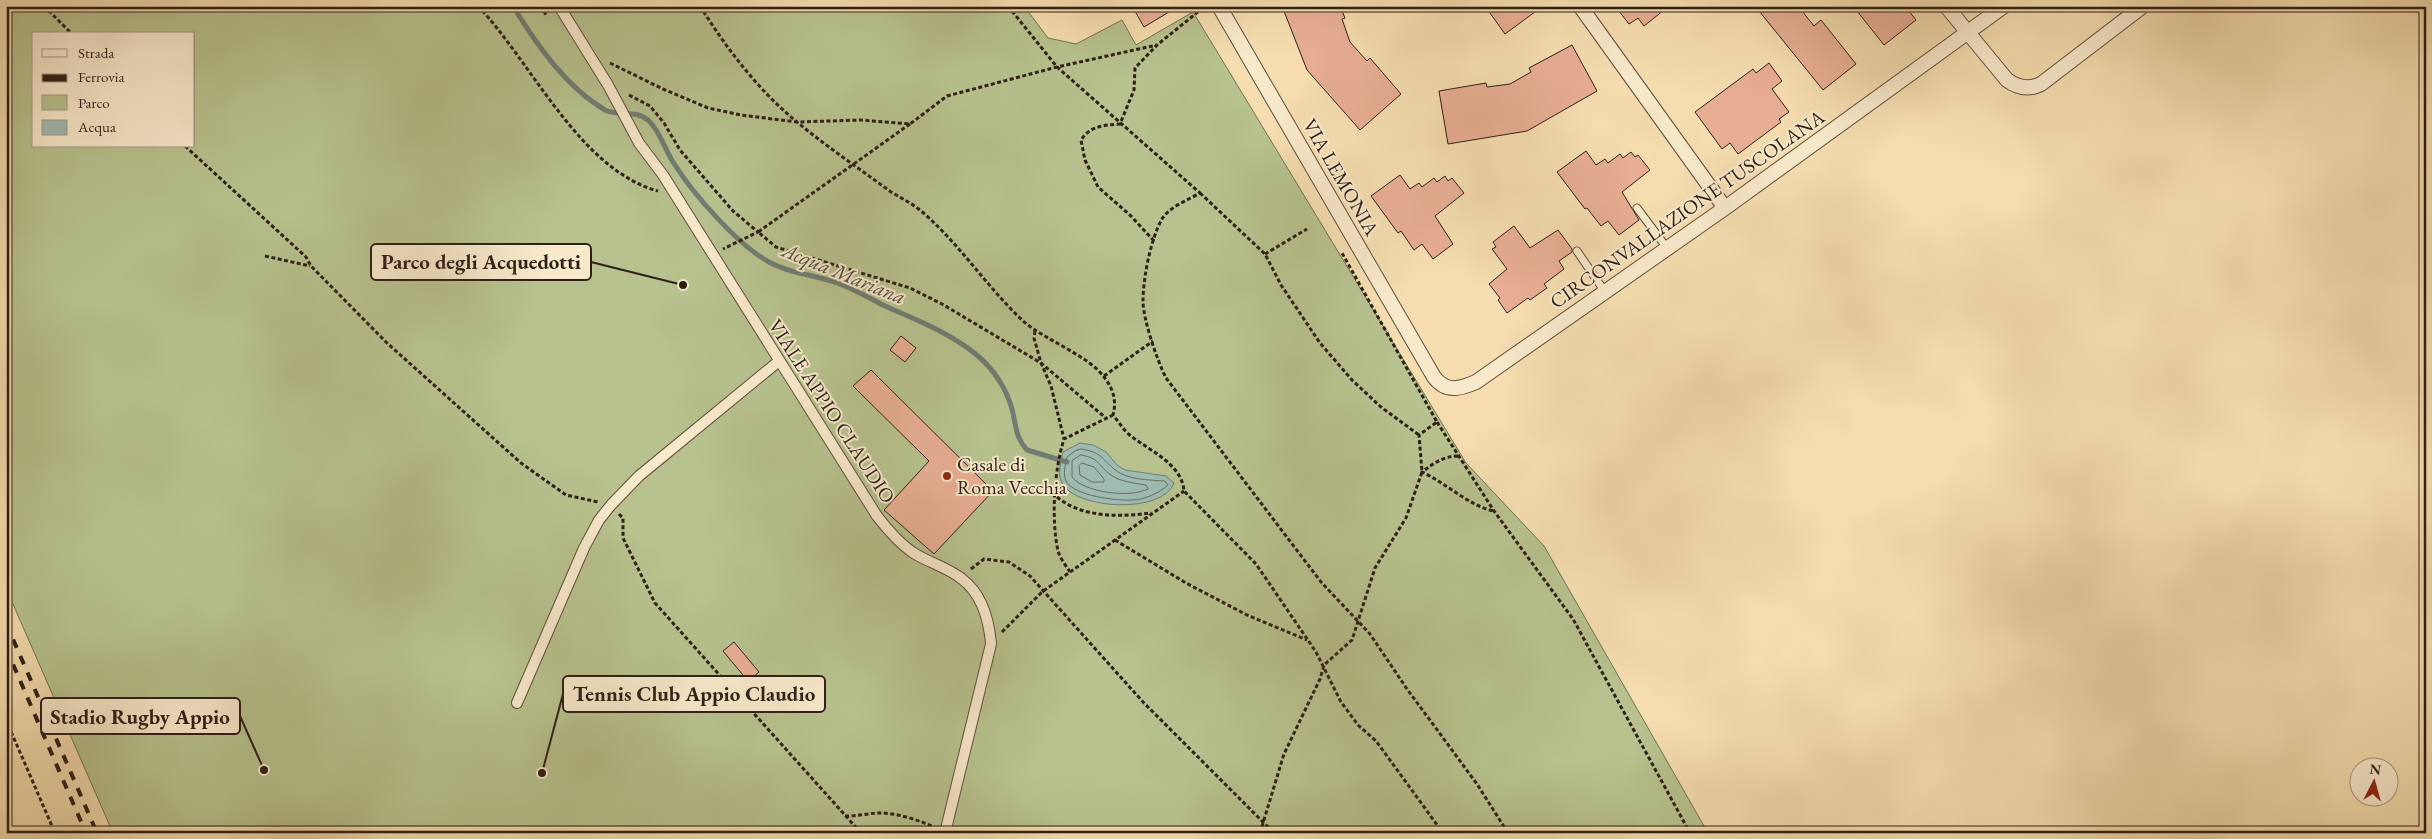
<svg xmlns="http://www.w3.org/2000/svg" width="2432" height="839" viewBox="0 0 2432 839" font-family="'EB Garamond',serif">
  <style>
    .green { fill: #b7c28e; stroke: #727052; fill-rule: evenodd }
    .water { fill: #9dbbb1; stroke: #717d73 }
    .lines { fill: none; stroke-linecap: round; stroke-linejoin: round }
    .shore { stroke: #666d64; stroke-width: 1 }
    .stream { stroke: #717d73; stroke-width: 5 }
    .building { fill: #e8ae94; stroke: #2e1f17 }
    .service-casing { stroke: #604e3d; stroke-width: 9 }
    .pedestrian-casing { stroke: #604e3d; stroke-width: 12 }
    .minor-casing { stroke: #604e3d; stroke-width: 16 }
    .path { stroke: #2e1f17; stroke-width: 3; stroke-dasharray: 4 2.5; stroke-linecap: butt }
    .service { stroke: #f8e9cb; stroke-width: 7 }
    .pedestrian { stroke: #f8e9cb; stroke-width: 10 }
    .minor { stroke: #f8e9cb; stroke-width: 14 }
    .rail { stroke: #2e1f17; stroke-width: 4; stroke-dasharray: 9 9; stroke-linecap: butt }
    .poi-dot { fill: #8f2418; stroke: #f8e9cb; stroke-width: 2 }
    .labels { text-anchor: middle; dominant-baseline: central; stroke-width: 4; stroke-linejoin: round; paint-order: stroke }
    .street-label { font-size: 20px; fill: #2e1f17; stroke: #f8e9cb }
    .poi-label { font-size: 20px; fill: #2e1f17; stroke: #f8e9cb; text-anchor: start }
    .water-label { font-size: 21px; font-style: italic; fill: #4f4e45; stroke: #f8e9cb }
    .leader { fill: none; stroke: #2e1f17; stroke-width: 2 }
    .callout-dot { fill: #2e1f17; stroke: #f8e9cb; stroke-width: 2 }
    .callout { fill: #f8e9cb; stroke: #2e1f17; stroke-width: 2 }
    .callout-label { font-size: 21px; text-anchor: middle; font-weight: bold; fill: #2e1f17 }
  </style>
  <rect width="100%" height="100%" fill="#f5ddaf"/>
  <filter id="stains"><feTurbulence type="fractalNoise" baseFrequency=".004" numOctaves="4"/><feColorMatrix values="0 0 0 0 .2 0 0 0 0 .09 0 0 0 0 .02 0 0 0 .5 -.17"/></filter>
  <radialGradient id="worn" r=".72"><stop offset=".6" stop-color="#630" stop-opacity="0"/><stop offset="1" stop-color="#630" stop-opacity=".3"/></radialGradient>
  <path class="green" d="M 6,6 L 1024,6 L 1048,38 L 1076,44 L 1122,20 L 1136,45 L 1193,12 L 1466,463 L 1544,546 L 1708,833 L 113,833 L 6,588 ZM 34,34 L 194,34 L 194,146 L 34,146 Z"/>
  <path class="water" d="M 1080,443 L 1093,445 L 1106,452 L 1117,465 L 1125,470 L 1166,476 L 1174,483 C 1163,514 1076,510 1062,483 C 1057,475 1061,461 1063,452 Z"/>
  <g class="lines">
    <path class="shore" d="M 1081,449 C 1101,452 1101,458 1114,469 C 1126,480 1150,480 1165,481 L 1168,485 C 1159,493 1144,500 1132,500 C 1117,501 1074,496 1066,481 C 1063,475 1065,464 1067,457 L 1075,451 Z
      M 1081,455 C 1100,458 1098,466 1111,475 C 1121,482 1134,483 1146,485 L 1148,489 C 1130,498 1085,493 1072,477 L 1072,461 Z
      M 1082,463 L 1094,467 L 1104,479 L 1104,482 L 1092,482 L 1080,475 L 1079,466 Z"/>
    <path class="stream" d="M 513,6 C 536,44 566,87 605,110 C 619,117 635,109 648,120 C 661,132 665,151 675,165 C 694,195 738,245 769,262 C 793,275 814,274 837,283 C 854,289 869,298 885,306 C 916,320 951,333 978,356 C 994,370 1006,388 1012,409 C 1016,424 1015,437 1027,450 L 1067,462"/>
  </g>
  <path class="building" d="M 1132,6 L 1179,6 L 1144,27 Z
    M 1282,6 L 1340,6 L 1345,18 L 1342,19 L 1350,42 L 1367,61 L 1370,58 L 1401,94 L 1360,130 L 1307,70 Z
    M 1485,6 L 1543,6 L 1505,34 Z
    M 1615,6 L 1669,6 L 1644,26 L 1638,18 L 1629,24 Z
    M 1755,6 L 1798,6 L 1814,26 L 1821,20 L 1856,64 L 1823,90 Z
    M 1853,6 L 1905,6 L 1916,20 L 1884,45 Z
    M 1572,45 L 1597,91 L 1527,131 L 1448,144 L 1439,91 L 1486,83 L 1487,87 L 1510,84 L 1531,72 L 1529,68 Z
    M 1769,63 L 1782,81 L 1772,89 L 1789,112 L 1779,119 L 1781,122 L 1738,154 L 1730,143 L 1722,149 L 1695,112 L 1753,69 L 1756,73 Z
    M 1586,151 L 1596,165 L 1605,159 L 1608,163 L 1620,154 L 1623,158 L 1631,152 L 1635,157 L 1638,155 L 1650,170 L 1622,192 L 1639,220 L 1619,235 L 1608,221 L 1601,226 L 1587,208 L 1585,209 L 1557,172 Z
    M 1400,175 L 1410,189 L 1419,183 L 1422,187 L 1434,178 L 1437,182 L 1445,176 L 1448,181 L 1452,178 L 1464,193 L 1435,216 L 1453,244 L 1433,259 L 1422,244 L 1414,250 L 1401,231 L 1398,233 L 1371,196 Z
    M 1514,226 L 1530,248 L 1558,230 L 1572,249 L 1572,252 L 1559,261 L 1564,269 L 1544,284 L 1547,288 L 1530,300 L 1528,298 L 1507,313 L 1498,300 L 1500,298 L 1489,284 L 1507,269 L 1492,249 L 1496,247 L 1493,242 Z
    M 901,336 L 916,348 L 905,362 L 890,350 Z
    M 871,370 L 993,491 L 934,554 L 884,510 L 929,461 L 853,386 Z
    M 734,642 L 759,672 L 748,681 L 723,651 Z"/>
  <g class="lines">
    <g class="service-casing">
      <path id="service" d="M 1637,208 L 1667,248
        M 1577,251 L 1605,292"/>
    </g>
    <g class="pedestrian-casing">
      <path id="pedestrian" d="M 559,6 L 608,85 L 639,143 L 663,175 L 877,516 C 887,529 898,542 912,552 C 927,562 947,567 962,579 C 982,594 989,620 991,644 L 945,833
        M 517,703 L 584,548 L 599,520 L 611,505 L 639,476 L 779,361"/>
    </g>
    <g class="minor-casing">
      <path id="minor" d="M 1219,6 L 1434,377 C 1446,393 1460,389 1476,382 L 1725,208 L 2004,6
        M 1580,6 L 1725,208
        M 1946,6 L 2007,80 C 2018,88 2029,90 2041,84 L 2143,6"/>
    </g>
    <path class="path" d="M 44,6 L 72,34
      M 478,6 C 532,63 580,170 658,191
      M 540,6 L 547,16
      M 700,6 C 727,49 758,90 797,122 C 827,147 860,169 891,192 C 901,198 911,203 920,210 C 959,243 986,286 1023,321 C 1045,340 1089,356 1104,377 C 1113,388 1117,401 1113,415 C 1119,422 1124,431 1131,436 C 1150,451 1182,464 1184,491 L 1256,564 L 1316,652 L 1341,702 L 1358,725 L 1376,741 L 1443,833
      M 1008,6 L 1057,67 L 1200,193 C 1188,200 1169,207 1162,219 C 1151,238 1143,278 1143,301 C 1143,319 1157,360 1166,378 L 1321,582 L 1370,634 L 1407,689 L 1477,784 L 1508,833
      M 610,63 L 663,89 L 708,108 L 741,115 L 797,122 L 861,120 L 910,124 L 947,96 L 1057,67 L 1157,45
      M 629,95 L 650,106 L 664,123 L 680,150 L 733,211 L 758,232 L 723,249
      M 910,124 L 758,232 L 776,247 L 910,288 L 942,304 L 1041,363 L 1051,386 L 1064,439
      M 185,146 L 306,257 L 311,266 L 387,343 L 521,463 L 566,495 L 598,502
      M 1200,193 L 1265,254 L 1281,285 L 1320,343 L 1352,380 L 1381,407 L 1419,435
      M 1154,241 L 1131,216 L 1098,187 L 1085,160 L 1081,140 C 1090,126 1104,125 1120,124 L 1134,90 L 1135,68 L 1157,45 L 1204,7
      M 1265,254 L 1307,229
      M 265,256 L 310,266
      M 1035,331 L 1034,338 L 1041,363 L 1107,419
      M 1104,376 L 1153,341
      M 1437,422 L 1494,511 L 1573,619 L 1690,833
      M 1458,456 C 1443,456 1433,464 1422,472 C 1446,483 1469,506 1494,511
      M 1057,497 C 1082,518 1120,517 1151,513
      M 619,514 L 623,518 L 623,538 L 655,603 L 861,833
      M 1115,540 L 1186,583 L 1247,615 L 1307,640
      M 971,569 L 984,559 L 1009,562 L 1030,576 L 1143,702 L 1274,833
      M 1070,572 C 1066,566 1060,558 1058,551 C 1051,519 1054,471 1064,439 L 1113,415
      M 1002,632 L 1042,592 L 1184,491
      M 6,720 L 55,833
      M 845,816 C 856,816 866,814 876,813 C 894,812 919,820 934,827
      M 1260,833 L 1284,754 L 1320,679 L 1324,665 L 1352,640 L 1375,568 L 1406,518 L 1422,472 L 1419,435 L 1437,422 L 1342,253"/>
    <use href="#service" class="service"/>
    <use href="#pedestrian" class="pedestrian"/>
    <use href="#minor" class="minor"/>
    <path class="rail" d="M 6,623 L 97,833
      M 6,648 L 86,833"/>
  </g>
  <circle class="poi-dot" cx="947" cy="476" r="5"/>
  <g class="labels">
    <g class="street-label">
      <text transform="translate(1341 177) rotate(60)">VIA LEMONIA</text>
      <text transform="translate(1687 209) rotate(-35)">CIRCONVALLAZIONE TUSCOLANA</text>
      <text transform="translate(832 411) rotate(57)">VIALE APPIO CLAUDIO</text>
    </g>
    <g class="poi-label">
      <text x="957" y="464">Casale di<tspan x="957" dy="23">Roma Vecchia</tspan></text>
    </g>
    <g class="water-label">
      <text transform="translate(844 273) rotate(22)">Acqua Mariana</text>
    </g>
  </g>
  <path class="leader" d="M683 285L591 262M542 773L563 694M264 770L240 716"/>
  <g class="callout-dot">
    <circle cx="683" cy="285" r="5"/>
    <circle cx="542" cy="773" r="5"/>
    <circle cx="264" cy="770" r="5"/>
  </g>
  <g class="callout">
    <rect x="371" y="244" width="220" height="36" rx="5"/>
    <rect x="563" y="676" width="262" height="36" rx="5"/>
    <rect x="41" y="698" width="199" height="36" rx="5"/>
  </g>
  <g class="callout-label">
    <text x="481" y="269">Parco degli Acquedotti</text>
    <text x="694" y="701">Tennis Club Appio Claudio</text>
    <text x="140" y="724">Stadio Rugby Appio</text>
  </g>
  <rect width="2432" height="839" fill="none" stroke="#f5ddaf" stroke-width="25"/>
  <rect x="8" y="8" width="2417" height="824" fill="none" stroke="#2e1f17" stroke-width="2.5"/>
  <rect x="12" y="12" width="2407" height="814" fill="none" stroke="#2e1f17"/>
  <rect x="32" y="32" width="162" height="115" fill="#f8e9cb" stroke="#a79883"/>
  <rect x="42" y="49" width="25" height="8" fill="#f8e9cb" stroke="#a79883"/>
  <text x="78" y="58" font-size="15" fill="#2e1f17">Strada</text>
  <rect x="42" y="74" width="25" height="8" fill="#2e1f17" stroke="#a79883"/>
  <text x="78" y="82" font-size="15" fill="#2e1f17">Ferrovia</text>
  <rect x="42" y="95" width="25" height="15" fill="#b7c28e" stroke="#a79883"/>
  <text x="78" y="108" font-size="15" fill="#2e1f17">Parco</text>
  <rect x="42" y="120" width="25" height="15" fill="#9dbbb1" stroke="#a79883"/>
  <text x="78" y="132" font-size="15" fill="#2e1f17">Acqua</text>
  <g transform="translate(2374 782) rotate(6)"><circle r="24" fill="#f8e9cb" stroke="#a79883"/>
  <path d="M0-4L9 19L0 12L-9 19Z" fill="#8f2418"/>
  <text y="-8" font-size="14" font-weight="bold" text-anchor="middle" fill="#2e1f17">N</text>
  </g>
  <rect width="100%" height="100%" filter="url(#stains)"/>
  <rect width="100%" height="100%" fill="url(#worn)"/>
</svg>
